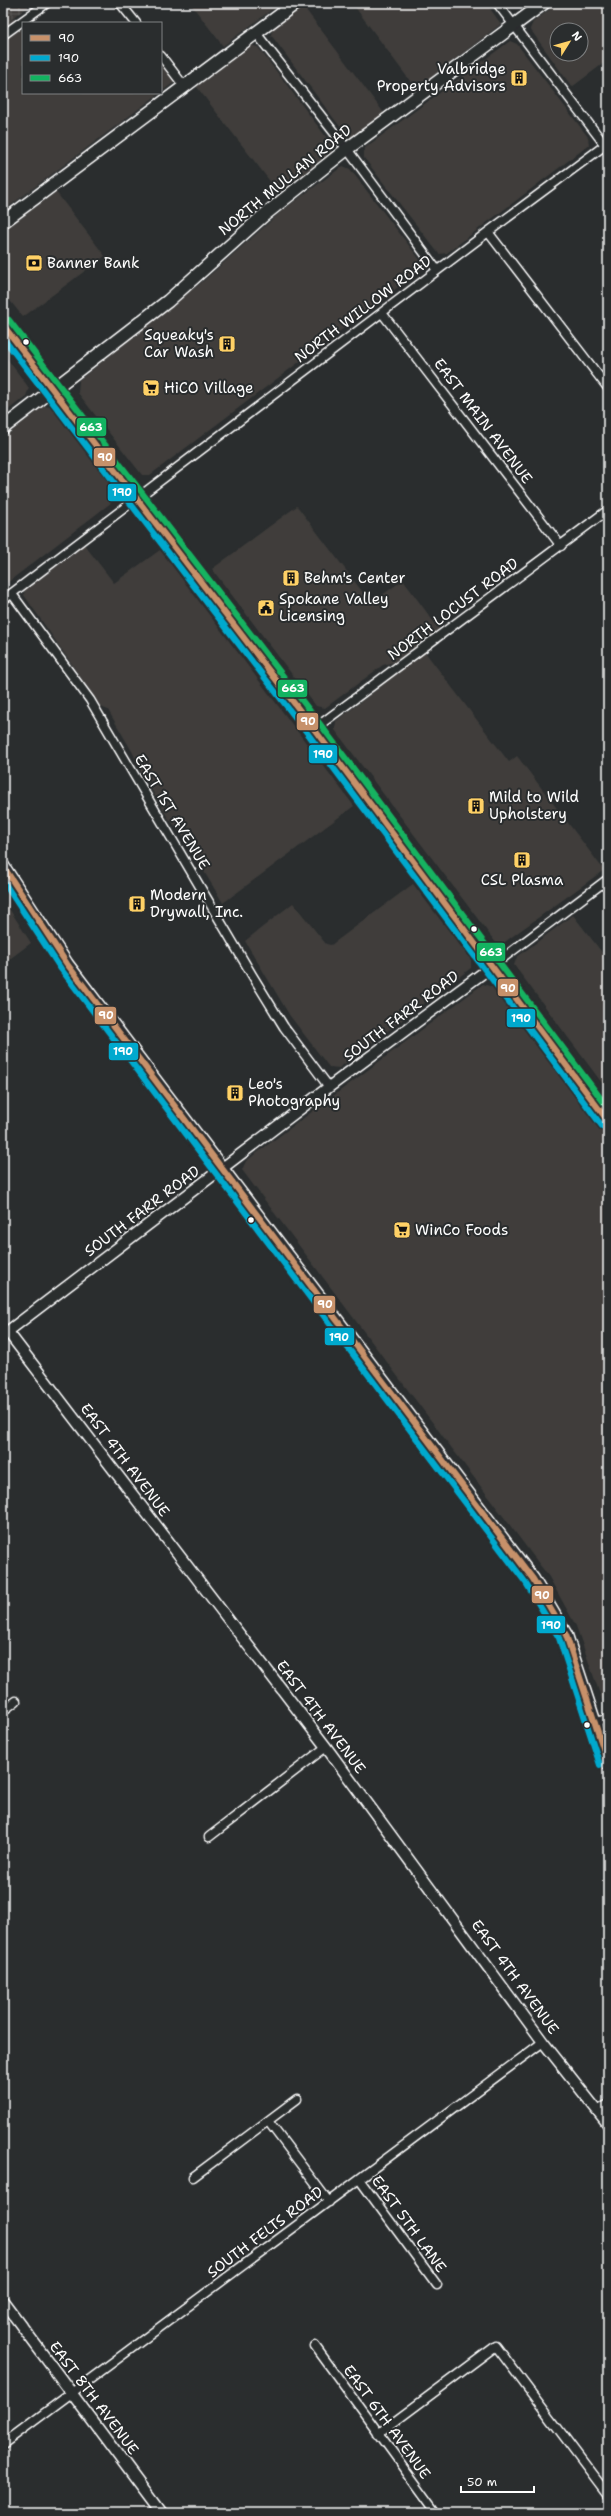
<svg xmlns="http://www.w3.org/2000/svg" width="611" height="2516" viewBox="0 0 611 2516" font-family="'Shantell Sans',sans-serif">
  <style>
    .built { fill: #3f3d3b; fill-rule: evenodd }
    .industrial { fill: url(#industrial-grid) }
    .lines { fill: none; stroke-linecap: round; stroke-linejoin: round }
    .minor-casing { stroke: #fff; stroke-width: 11 }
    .tertiary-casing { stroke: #fff; stroke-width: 13 }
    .primary-casing { stroke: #fff; stroke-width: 15 }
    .minor { stroke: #2a2d2e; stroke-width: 8 }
    .tertiary { stroke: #2a2d2e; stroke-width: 10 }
    .primary { stroke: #2a2d2e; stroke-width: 12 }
    .bus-1-casing { stroke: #2a2d2e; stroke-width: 9 }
    .bus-2-casing { stroke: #2a2d2e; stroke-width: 9 }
    .bus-3-casing { stroke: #2a2d2e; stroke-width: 9 }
    .bus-1 { stroke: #c7916a; stroke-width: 6 }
    .bus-2 { stroke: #00a9ce; stroke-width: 6 }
    .bus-3 { stroke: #13b361; stroke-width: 6 }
    .bus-dot { fill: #fff; stroke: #2a2d2e; stroke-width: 1.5 }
    .labels { text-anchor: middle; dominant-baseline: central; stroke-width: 4; stroke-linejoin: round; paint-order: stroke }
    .poi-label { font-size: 15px; fill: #fff; stroke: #2a2d2e; text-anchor: start }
    .street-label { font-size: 15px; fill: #fff; stroke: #2a2d2e }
    .line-badge { stroke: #2a2d2e; stroke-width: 1.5 }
    .badge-label { font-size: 11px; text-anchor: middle; font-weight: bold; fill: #fff }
  </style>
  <defs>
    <pattern id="industrial-grid" width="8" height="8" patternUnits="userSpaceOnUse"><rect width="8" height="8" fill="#3f3d3b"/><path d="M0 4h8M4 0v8" fill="none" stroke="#5c5a58"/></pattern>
  </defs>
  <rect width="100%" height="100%" fill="#2a2d2e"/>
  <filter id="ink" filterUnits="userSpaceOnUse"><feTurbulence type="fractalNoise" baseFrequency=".025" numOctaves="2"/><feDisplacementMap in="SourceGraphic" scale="8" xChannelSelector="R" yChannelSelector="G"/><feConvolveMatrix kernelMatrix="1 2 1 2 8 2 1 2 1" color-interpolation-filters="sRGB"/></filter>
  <g filter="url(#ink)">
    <path class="built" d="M 190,3 L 281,3 L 223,46 Z
      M 352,3 L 486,3 L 501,24 L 416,89 Z
      M 558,3 L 608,3 L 608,60 L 572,87 L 530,29 L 533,22 ZM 557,30 L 581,30 L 581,54 L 557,54 Z
      M 303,6 L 384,113 L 353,137 L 347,136 L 271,35 L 272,30 Z
      M 13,18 L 23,32 L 23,93 L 160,93 L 3,211 L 3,25 Z
      M 510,41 L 517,44 L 588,137 L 589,145 L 447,253 L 439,254 L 364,158 L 364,150 L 366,147 Z
      M 251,45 L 258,47 L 333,146 L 332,152 L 279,193 L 196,86 Z
      M 161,47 L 183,76 L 161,92 Z
      M 343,166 L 350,169 L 421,261 L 422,269 L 150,475 L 142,475 L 78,393 L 79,380 L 202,282 L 284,209 Z
      M 56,192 L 105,256 L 23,317 L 3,292 L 3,231 Z
      M 3,353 L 29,388 L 26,396 L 3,414 Z
      M 44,406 L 51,407 L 54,411 L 115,491 L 116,499 L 3,586 L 3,438 Z
      M 297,506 L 371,603 L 403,580 L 439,629 L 395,662 L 383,665 L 325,708 L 316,706 L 212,569 Z
      M 83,543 L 114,583 L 160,550 L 354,806 L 223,903 L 179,830 L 168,818 L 141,772 L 133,753 L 108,710 L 101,707 L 24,595 L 25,586 Z
      M 425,652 L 509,762 L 517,756 L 604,870 L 502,944 L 496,943 L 335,730 L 336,721 Z
      M 413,884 L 471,960 L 471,968 L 339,1068 L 329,1067 L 290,1016 L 245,941 L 293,903 L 326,944 L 331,945 Z
      M 3,899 L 31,943 L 3,964 Z
      M 573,915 L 608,960 L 608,1091 L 514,965 L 517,957 Z
      M 483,984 L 492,987 L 608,1140 L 608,1706 L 602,1700 L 576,1626 L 549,1577 L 242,1170 L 246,1161 Z"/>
    <path class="industrial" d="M 3,3 L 26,3 L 28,7 L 3,25 Z"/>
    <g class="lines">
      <g class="minor-casing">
        <path id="minor" d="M 120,3 L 136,23
          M 497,3 L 608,149
          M 256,33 L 347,149 L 437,270
          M 3,35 L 47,3
          M 161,56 L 184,86
          M 488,232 L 608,388
          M 382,313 L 561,546
          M 12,594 L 90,700 L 252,975 L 284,1027 L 329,1087
          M 3,600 L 488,232 L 608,143
          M 314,729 L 608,510
          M 491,967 L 608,879
          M 3,1711 L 16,1701
          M 595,1722 L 608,1719
          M 209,1837 L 326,1747
          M 598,2111 L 608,2104
          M 268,2121 L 329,2202
          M 193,2177 L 297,2099
          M 359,2179 L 437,2285
          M 315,2346 L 437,2513
          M 378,2434 L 496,2346 L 608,2495
          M 3,2444 L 543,2042"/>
      </g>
      <g class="tertiary-casing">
        <path id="tertiary" d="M 8,1332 L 326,1747 L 543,2042 L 608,2124
          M 3,1335 L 329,1087 L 491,967
          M 3,2301 L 161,2513"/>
      </g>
      <g class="primary-casing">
        <path id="primary" d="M 3,222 L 296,3
          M 3,325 L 314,729 L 608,1121
          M 3,428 L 168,301 L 263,216 L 347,149 L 544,3
          M 3,866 L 67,964 L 533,1579 L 566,1635 L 608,1763"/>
      </g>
      <use href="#minor" class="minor"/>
      <use href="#tertiary" class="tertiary"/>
      <use href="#primary" class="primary"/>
      <g class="bus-1-casing">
        <path id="bus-1" d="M 3,325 L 314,729 L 608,1121
          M 3,866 L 67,964 L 533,1579 L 566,1635 L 608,1763"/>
      </g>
      <g class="bus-2-casing">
        <path id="bus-2" d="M 3,338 L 308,734 L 602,1126
          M 3,881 L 61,969 L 526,1583 L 559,1638 L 600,1765"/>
      </g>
      <g class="bus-3-casing">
        <path id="bus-3" d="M 9,320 L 320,724 L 608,1108"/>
      </g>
      <use href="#bus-1" class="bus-1"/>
      <use href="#bus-2" class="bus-2"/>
      <use href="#bus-3" class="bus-3"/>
    </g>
  </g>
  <defs>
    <g id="building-square" transform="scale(0.9)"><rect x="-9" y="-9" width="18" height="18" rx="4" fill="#ffd166" stroke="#2a2d2e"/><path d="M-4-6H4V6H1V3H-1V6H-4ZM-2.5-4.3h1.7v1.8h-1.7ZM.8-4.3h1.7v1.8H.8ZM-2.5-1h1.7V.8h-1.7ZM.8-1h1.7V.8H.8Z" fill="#111"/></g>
    <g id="bank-square" transform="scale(0.9)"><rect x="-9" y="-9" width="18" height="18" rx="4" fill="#ffd166" stroke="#2a2d2e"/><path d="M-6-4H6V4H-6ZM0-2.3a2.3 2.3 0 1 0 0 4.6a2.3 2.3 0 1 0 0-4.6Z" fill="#111"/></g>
    <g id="supermarket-square" transform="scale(0.9)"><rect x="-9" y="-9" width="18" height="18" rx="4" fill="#ffd166" stroke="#2a2d2e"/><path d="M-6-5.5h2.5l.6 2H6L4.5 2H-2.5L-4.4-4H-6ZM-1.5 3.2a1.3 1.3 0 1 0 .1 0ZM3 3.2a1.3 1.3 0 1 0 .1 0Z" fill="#111"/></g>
    <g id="civic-square" transform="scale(0.9)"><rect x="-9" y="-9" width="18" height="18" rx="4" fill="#ffd166" stroke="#2a2d2e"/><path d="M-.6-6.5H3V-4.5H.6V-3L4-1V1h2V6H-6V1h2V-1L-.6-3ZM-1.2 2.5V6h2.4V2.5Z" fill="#111"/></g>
  </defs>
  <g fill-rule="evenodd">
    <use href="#building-square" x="519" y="78"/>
    <use href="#bank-square" x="34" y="263"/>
    <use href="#building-square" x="227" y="344"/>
    <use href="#supermarket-square" x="151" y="388"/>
    <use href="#building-square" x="291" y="578"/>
    <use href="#civic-square" x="266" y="608"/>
    <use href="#building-square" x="476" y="806"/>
    <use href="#building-square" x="522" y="860"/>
    <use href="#building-square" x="137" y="904"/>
    <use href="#building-square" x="235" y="1093"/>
    <use href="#supermarket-square" x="402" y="1230"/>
  </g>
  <g class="bus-dot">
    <circle cx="26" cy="342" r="3.5"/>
    <circle cx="474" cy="929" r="3.5"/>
    <circle cx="251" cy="1220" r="3.5"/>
    <circle cx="587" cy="1725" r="3.5"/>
  </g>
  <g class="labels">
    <g class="poi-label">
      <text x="506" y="69" text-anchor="end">Valbridge<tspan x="506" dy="17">Property Advisors</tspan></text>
      <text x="47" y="263">Banner Bank</text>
      <text x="214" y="335" text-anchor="end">Squeaky's<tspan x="214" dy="17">Car Wash</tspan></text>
      <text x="164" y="388">HiCO Village</text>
      <text x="304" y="578">Behm's Center</text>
      <text x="279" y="599">Spokane Valley<tspan x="279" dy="17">Licensing</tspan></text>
      <text x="489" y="797">Mild to Wild<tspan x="489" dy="17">Upholstery</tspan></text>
      <text x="522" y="880" text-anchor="middle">CSL Plasma</text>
      <text x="150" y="895">Modern<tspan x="150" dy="17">Drywall, Inc.</tspan></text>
      <text x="248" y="1084">Leo's<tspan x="248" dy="17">Photography</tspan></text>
      <text x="415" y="1230">WinCo Foods</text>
    </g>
    <g class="street-label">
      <text transform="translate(285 180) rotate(-39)">NORTH MULLAN ROAD</text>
      <text transform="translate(363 309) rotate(-37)">NORTH WILLOW ROAD</text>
      <text transform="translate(483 421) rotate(53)">EAST MAIN AVENUE</text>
      <text transform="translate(453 609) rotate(-37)">NORTH LOCUST ROAD</text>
      <text transform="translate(172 812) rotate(59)">EAST 1ST AVENUE</text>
      <text transform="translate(401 1016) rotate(-37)">SOUTH FARR ROAD</text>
      <text transform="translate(142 1211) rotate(-37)">SOUTH FARR ROAD</text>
      <text transform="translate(125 1460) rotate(53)">EAST 4TH AVENUE</text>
      <text transform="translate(321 1717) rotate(53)">EAST 4TH AVENUE</text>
      <text transform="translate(515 1977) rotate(54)">EAST 4TH AVENUE</text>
      <text transform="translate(409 2224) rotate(54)">EAST 5TH LANE</text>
      <text transform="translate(265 2232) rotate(-37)">SOUTH FELTS ROAD</text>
      <text transform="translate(94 2398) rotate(53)">EAST 8TH AVENUE</text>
      <text transform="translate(387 2422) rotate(54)">EAST 6TH AVENUE</text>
    </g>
  </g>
  <g class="line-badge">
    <rect x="76" y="417" width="31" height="20" rx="4" fill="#13b361"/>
    <rect x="93" y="447" width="23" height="20" rx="4" fill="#c7916a"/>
    <rect x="107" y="483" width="30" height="19" rx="4" fill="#00a9ce"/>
    <rect x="277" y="679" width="31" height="19" rx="4" fill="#13b361"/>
    <rect x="296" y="712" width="23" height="19" rx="4" fill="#c7916a"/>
    <rect x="308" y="744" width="30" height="20" rx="4" fill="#00a9ce"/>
    <rect x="476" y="942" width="30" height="20" rx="4" fill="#13b361"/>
    <rect x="497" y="978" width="22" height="19" rx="4" fill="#c7916a"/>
    <rect x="94" y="1006" width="23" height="19" rx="4" fill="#c7916a"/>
    <rect x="506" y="1008" width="30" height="20" rx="4" fill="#00a9ce"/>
    <rect x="108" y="1042" width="31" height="19" rx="4" fill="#00a9ce"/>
    <rect x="313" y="1295" width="23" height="19" rx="4" fill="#c7916a"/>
    <rect x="324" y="1327" width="31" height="19" rx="4" fill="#00a9ce"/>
    <rect x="531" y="1585" width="23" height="19" rx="4" fill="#c7916a"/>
    <rect x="536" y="1615" width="30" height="19" rx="4" fill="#00a9ce"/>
  </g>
  <g class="badge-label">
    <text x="91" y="431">663</text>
    <text x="105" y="461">90</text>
    <text x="122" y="496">190</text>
    <text x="293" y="692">663</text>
    <text x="308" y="725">90</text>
    <text x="323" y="758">190</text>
    <text x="491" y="956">663</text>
    <text x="508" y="992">90</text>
    <text x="106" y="1019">90</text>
    <text x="521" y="1022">190</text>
    <text x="123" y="1055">190</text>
    <text x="325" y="1308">90</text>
    <text x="339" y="1341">190</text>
    <text x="542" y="1599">90</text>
    <text x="551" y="1629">190</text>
  </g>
  <rect width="611" height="2516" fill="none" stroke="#2a2d2e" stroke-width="16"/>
  <rect x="8" y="8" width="595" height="2500" fill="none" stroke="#fff" stroke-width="1.5" filter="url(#ink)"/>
  <rect x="22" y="22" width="140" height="72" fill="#2a2d2e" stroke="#7f8182"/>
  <rect x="30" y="35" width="20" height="6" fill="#c7916a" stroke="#7f8182"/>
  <text x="58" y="42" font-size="12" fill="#ffffff">90</text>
  <rect x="30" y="55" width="20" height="6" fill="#00a9ce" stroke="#7f8182"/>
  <text x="58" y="62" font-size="12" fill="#ffffff">190</text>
  <rect x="30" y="75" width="20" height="6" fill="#13b361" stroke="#7f8182"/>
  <text x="58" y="82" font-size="12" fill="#ffffff">663</text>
  <g transform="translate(569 42) rotate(53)"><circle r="19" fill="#2a2d2e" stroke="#7f8182"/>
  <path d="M0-3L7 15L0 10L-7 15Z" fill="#ffd166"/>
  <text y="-6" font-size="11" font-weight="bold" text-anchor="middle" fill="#ffffff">N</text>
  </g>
  <path d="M461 2486v6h73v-6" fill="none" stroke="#ffffff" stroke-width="2"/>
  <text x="467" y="2486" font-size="12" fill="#ffffff" stroke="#2a2d2e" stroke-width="3" paint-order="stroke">50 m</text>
</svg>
